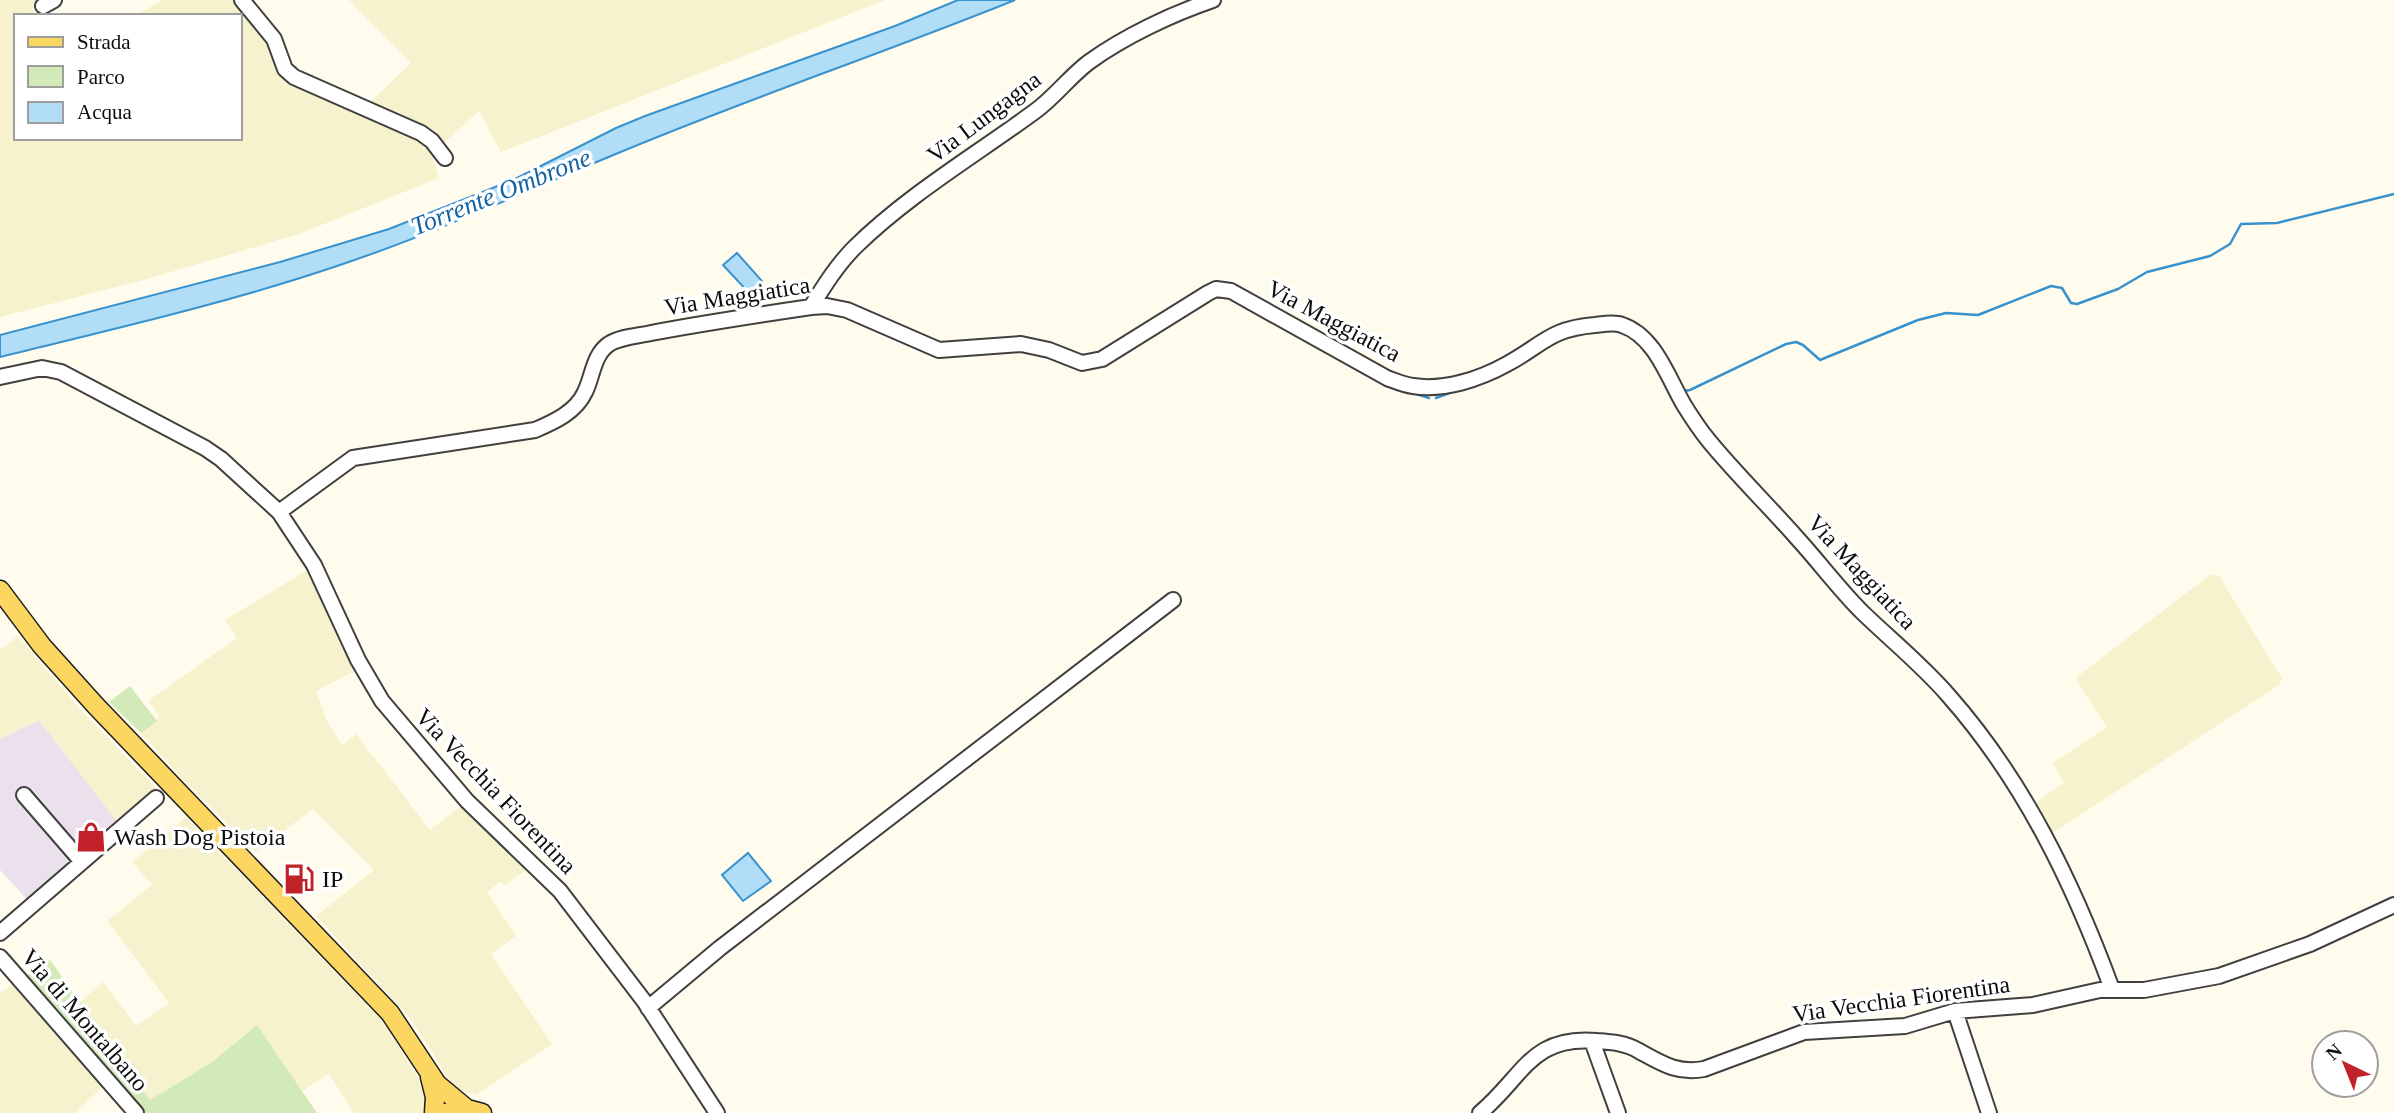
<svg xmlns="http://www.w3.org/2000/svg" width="2394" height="1113" viewBox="0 0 2394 1113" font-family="Georgia,serif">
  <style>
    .industrial { fill: #ebe1ec }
    .farmland { fill: #f5f2cd }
    .green { fill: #d1eab7 }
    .water { fill: #b1ddf7; stroke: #3792d0; stroke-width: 2 }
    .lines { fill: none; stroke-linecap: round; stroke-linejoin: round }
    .stream { stroke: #3792d0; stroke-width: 2.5 }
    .minor-casing { stroke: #404040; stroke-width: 18 }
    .major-casing { stroke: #1e1e1e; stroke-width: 21 }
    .minor { stroke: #fff; stroke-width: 14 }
    .major { stroke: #fbd762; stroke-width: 18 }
    .labels { text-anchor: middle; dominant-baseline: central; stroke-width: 7; stroke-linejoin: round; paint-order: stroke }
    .street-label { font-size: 24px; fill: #0d0d0d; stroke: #fff }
    .poi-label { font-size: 24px; fill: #0d0d0d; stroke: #fff; text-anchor: start }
    .water-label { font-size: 26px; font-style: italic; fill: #1463a2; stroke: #fff }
  </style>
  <rect width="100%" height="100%" fill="#fffcee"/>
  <path class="industrial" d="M 39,720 L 124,830 L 35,908 L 0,870 L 0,739 Z"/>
  <path class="farmland" d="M 0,0 L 45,0 L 31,8 L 38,16 L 16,16 L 16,138 L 240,138 L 240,16 L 135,16 L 162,0 L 236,0 L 270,37 L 276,63 L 361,111 L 411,63 L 349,0 L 885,0 L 501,152 L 479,111 L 432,154 L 439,178 L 299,234 L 147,279 L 0,317 Z
    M 309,569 L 357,670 L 316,691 L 328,724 L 342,745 L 356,734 L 430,830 L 462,805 L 526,870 L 505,885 L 500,882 L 487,892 L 516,936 L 491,954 L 552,1044 L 476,1095 L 460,1091 L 450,1083 L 431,1050 L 410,1018 L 316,916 L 374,870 L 313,809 L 256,852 L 183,780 L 141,733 L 160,717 L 148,701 L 237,638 L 225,620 Z
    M 2211,574 L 2219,576 L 2280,675 L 2282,679 L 2279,685 L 2051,834 L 2035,803 L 2064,782 L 2053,763 L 2107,727 L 2077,681 L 2078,676 Z
    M 18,636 L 78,707 L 158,790 L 119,824 L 39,720 L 0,739 L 0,650 Z
    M 186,817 L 385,1024 L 419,1080 L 425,1100 L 423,1113 L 354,1113 L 329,1074 L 302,1091 L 257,1025 L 212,1062 L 150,1100 L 80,1002 L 103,982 L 136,1026 L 169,1003 L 107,921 L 152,885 L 132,862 Z
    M 13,984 L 16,987 L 18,986 L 105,1085 L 75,1113 L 0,1113 L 0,993 Z"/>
  <path class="green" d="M 130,686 L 157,721 L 141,733 L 109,702 Z
    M 50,960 L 150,1100 L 212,1062 L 257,1025 L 317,1113 L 145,1113 L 26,976 Z"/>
  <path class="water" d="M 958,0 L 1015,0 C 881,54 744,100 611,156 C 520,194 432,234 340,265 C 228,303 114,329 0,357 L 0,335 L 280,262 L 389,229 L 513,180 L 616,128 L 645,116 L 895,26 Z
    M 737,253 L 762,281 L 748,292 L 723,265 Z
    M 748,853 L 771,881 L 743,901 L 722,875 Z"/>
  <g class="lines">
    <path class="stream" d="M 1495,378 L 1510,371
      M 1684,391 L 1690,390 L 1786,344 L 1796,342 L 1803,345 L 1820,360 L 1918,320 L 1946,313 L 1978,315 L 2051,286 L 2062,288 L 2071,303 L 2077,304 L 2118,289 L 2147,272 L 2210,256 L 2230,244 L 2241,224 L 2277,223 L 2394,194
      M 1410,392 L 1429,398
      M 1436,398 L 1452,392"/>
    <g class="minor-casing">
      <path id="minor" d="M 242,0 L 274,39 L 285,69 L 294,77 L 421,133 L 432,141 L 445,158
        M 43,6 L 54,0
        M 811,307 C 824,286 837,265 855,247 C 908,195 974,156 1034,112 C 1054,98 1069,77 1089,62 C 1125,36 1172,14 1213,0
        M 0,377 L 42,368 L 61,372 L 205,448 L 221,459 L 279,512 L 314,565 L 358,660 L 382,701 L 467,801 L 560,891 L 644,1001 L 717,1113
        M 279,512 L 353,458 L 535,430 C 554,422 576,412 585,392 C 593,376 593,355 609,344 C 620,337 637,336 651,333 C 703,323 757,315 811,307 L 827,306 L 847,310 L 939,350 L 1021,344 L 1049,350 L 1082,363 L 1102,359 L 1208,293 L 1216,289 L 1231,291 L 1387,378 C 1395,381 1404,385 1413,386 C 1444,391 1480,379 1507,364 C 1544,344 1549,329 1595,325 C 1604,324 1614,322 1622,325 C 1655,336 1668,378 1684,405 C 1692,418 1700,430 1709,441 C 1737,475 1768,505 1797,538 C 1819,562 1839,589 1862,612 C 1891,640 1922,665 1948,695 C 2024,781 2073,883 2112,989
        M 24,795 L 82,862
        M 0,933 L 156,798
        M 0,957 L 136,1113
        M 648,1008 L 720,948 L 1173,600
        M 1955,1011 L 1989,1113
        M 1592,1041 L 1618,1113
        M 1480,1113 C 1524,1076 1531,1035 1597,1041 C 1612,1042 1626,1043 1639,1051 C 1661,1063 1677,1074 1704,1069 L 1804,1032 L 1905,1026 L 1955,1011 L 2033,1005 L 2100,990 L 2144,990 L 2219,976 L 2310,944 L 2394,905"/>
    </g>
    <g class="major-casing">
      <path id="major" d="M 0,590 L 42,646 L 96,706 L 390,1013 L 437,1084 L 467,1109
        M 430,1077 L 435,1097 L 434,1113
        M 445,1113 L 467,1109 L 482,1113"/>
    </g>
    <use href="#minor" class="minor"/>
    <use href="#major" class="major"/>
  </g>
  <defs>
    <g id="shop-bare" transform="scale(2.415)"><path d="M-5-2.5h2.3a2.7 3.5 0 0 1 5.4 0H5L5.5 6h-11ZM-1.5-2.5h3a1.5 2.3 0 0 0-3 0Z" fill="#c12229" stroke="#fff" stroke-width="2.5" paint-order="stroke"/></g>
    <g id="fuel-bare" transform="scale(2.415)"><path d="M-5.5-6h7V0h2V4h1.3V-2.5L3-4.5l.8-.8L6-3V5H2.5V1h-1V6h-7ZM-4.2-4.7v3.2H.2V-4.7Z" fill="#c12229" stroke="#fff" stroke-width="2.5" paint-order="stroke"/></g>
  </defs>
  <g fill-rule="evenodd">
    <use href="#shop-bare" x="91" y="837"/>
    <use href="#fuel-bare" x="299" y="879"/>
  </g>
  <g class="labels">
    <g class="street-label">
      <text transform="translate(984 117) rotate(-37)">Via Lungagna</text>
      <text transform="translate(737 296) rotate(-9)">Via Maggiatica</text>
      <text transform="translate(1334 321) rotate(28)">Via Maggiatica</text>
      <text transform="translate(1862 572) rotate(47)">Via Maggiatica</text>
      <text transform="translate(496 791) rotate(46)">Via Vecchia Fiorentina</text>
      <text transform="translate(1901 999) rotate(-8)">Via Vecchia Fiorentina</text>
      <text transform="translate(85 1020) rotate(49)">Via di Montalbano</text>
    </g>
    <g class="poi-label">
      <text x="114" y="837">Wash Dog Pistoia</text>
      <text x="322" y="879">IP</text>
    </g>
    <g class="water-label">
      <text transform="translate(501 192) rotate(-22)">Torrente Ombrone</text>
    </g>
  </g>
  <rect x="14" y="14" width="228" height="126" fill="#ffffff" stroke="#9e9e9e" stroke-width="2"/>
  <rect x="28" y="37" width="35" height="10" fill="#fbd762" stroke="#9e9e9e" stroke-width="2"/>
  <text x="77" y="49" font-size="21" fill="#0d0d0d">Strada</text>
  <rect x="28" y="66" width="35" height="21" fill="#d1eab7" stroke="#9e9e9e" stroke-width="2"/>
  <text x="77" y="84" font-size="21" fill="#0d0d0d">Parco</text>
  <rect x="28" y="102" width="35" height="21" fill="#b1ddf7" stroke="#9e9e9e" stroke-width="2"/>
  <text x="77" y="119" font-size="21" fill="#0d0d0d">Acqua</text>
  <g transform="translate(2345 1064) rotate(317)"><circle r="33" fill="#ffffff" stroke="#9e9e9e" stroke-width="2"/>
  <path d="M0-5L12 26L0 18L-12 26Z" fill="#c12229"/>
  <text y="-10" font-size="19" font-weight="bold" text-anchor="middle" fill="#0d0d0d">N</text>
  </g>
</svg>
